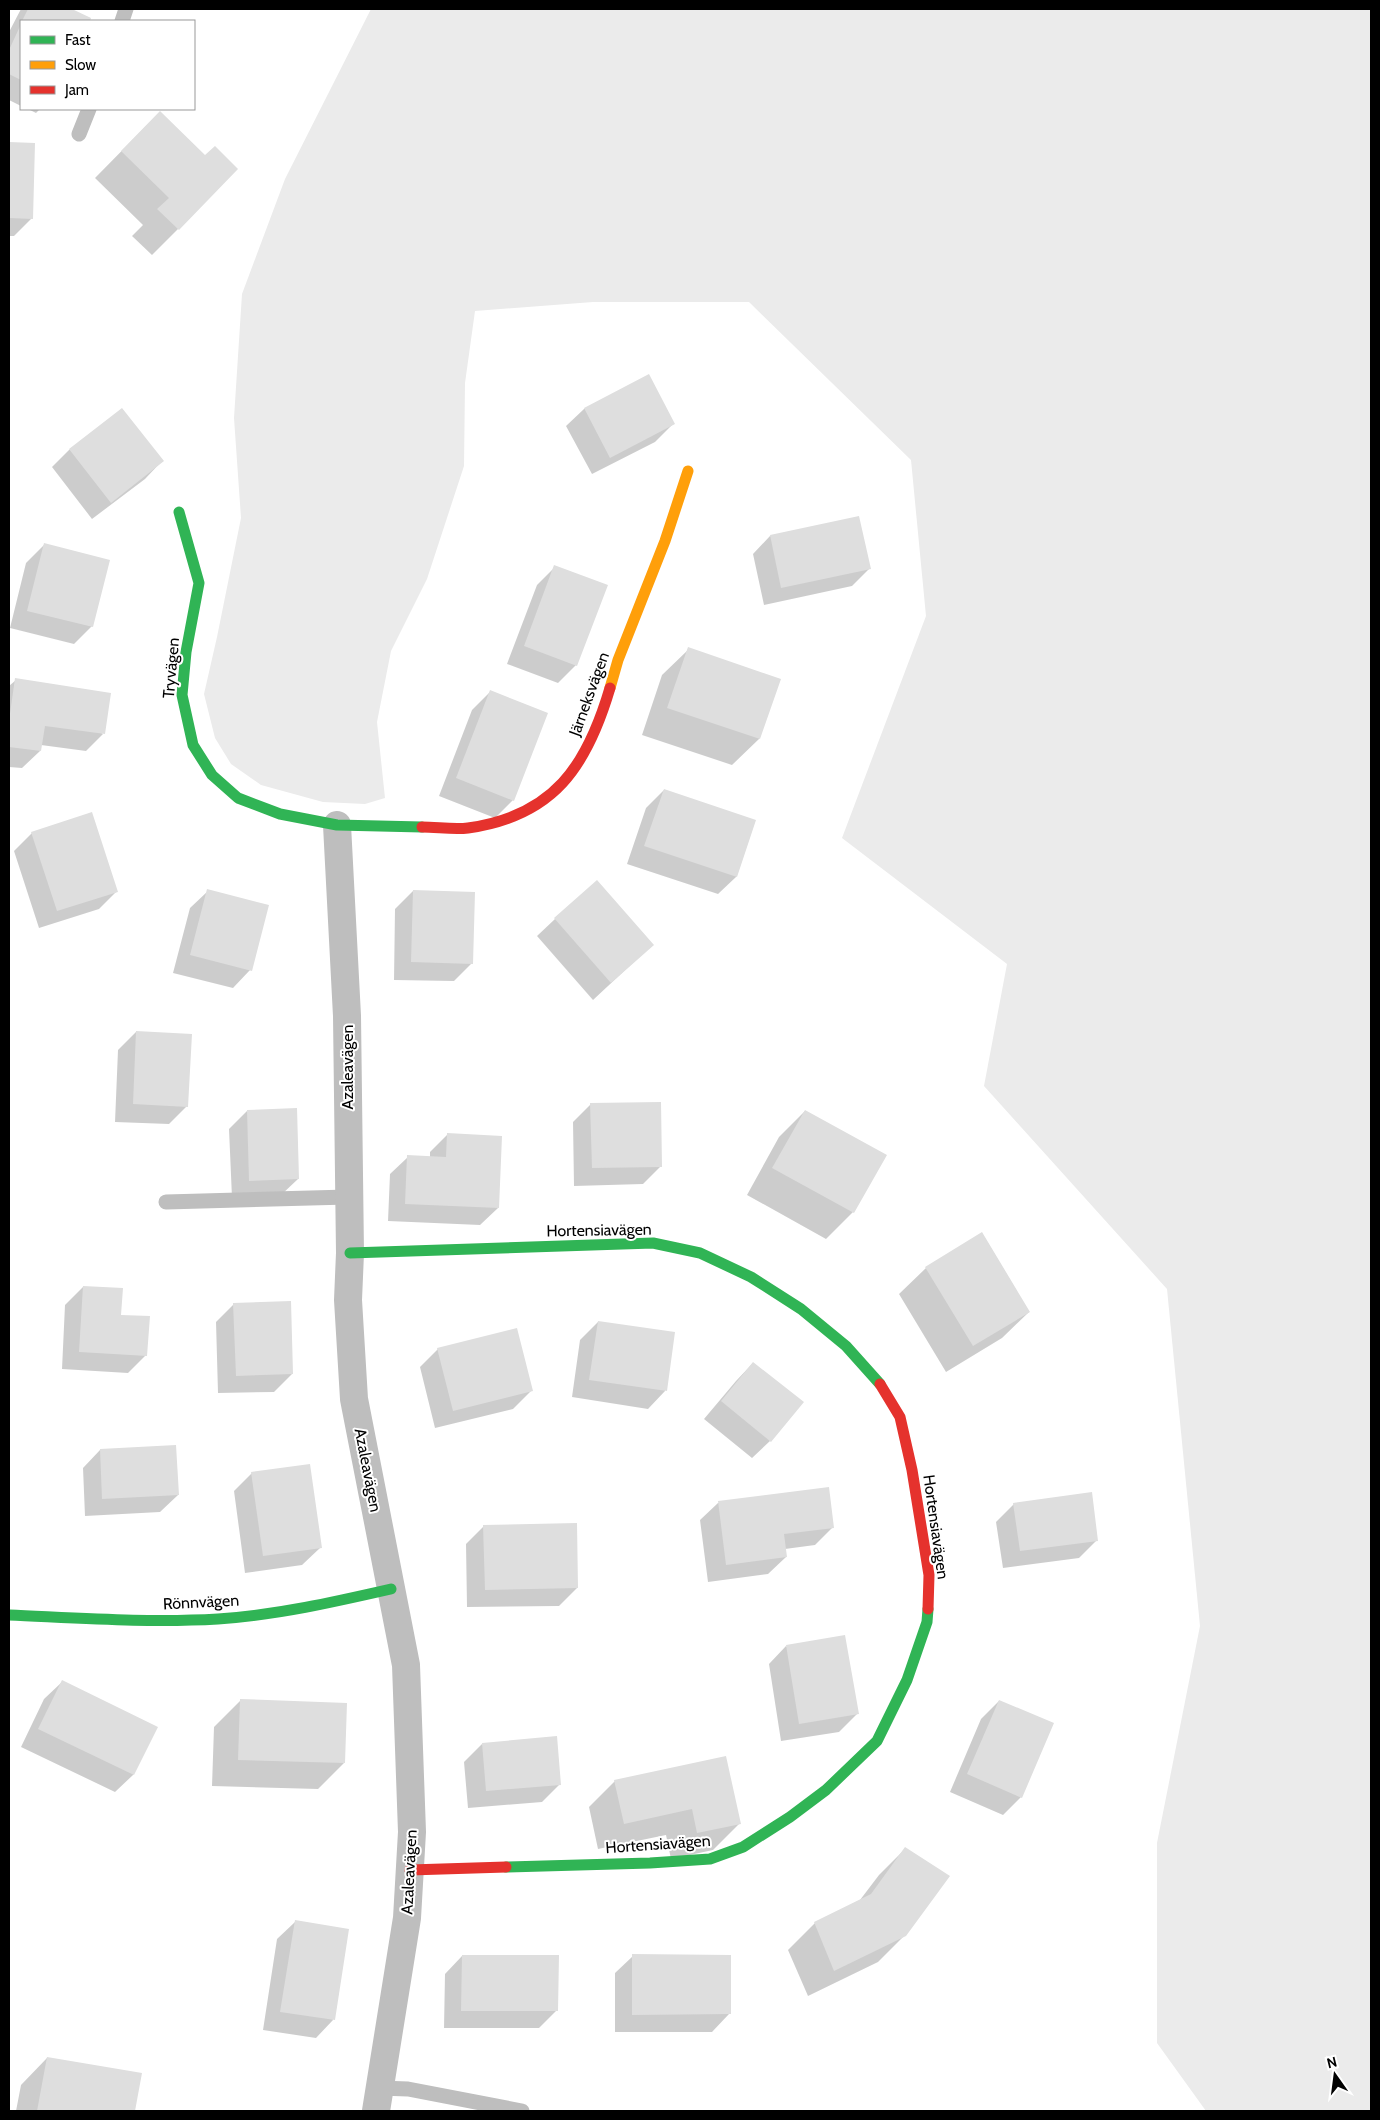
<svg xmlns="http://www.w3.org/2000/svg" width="1380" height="2120" viewBox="0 0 1380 2120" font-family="Cabin,sans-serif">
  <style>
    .green { fill: #ebebeb }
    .shadow { fill: #0003 }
    .building { fill: #dedede }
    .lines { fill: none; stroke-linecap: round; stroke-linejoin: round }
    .lane { stroke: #bebebe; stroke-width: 15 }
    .street { stroke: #bebebe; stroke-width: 28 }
    .fast { stroke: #30b455; stroke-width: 11 }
    .slow { stroke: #ff9f0a; stroke-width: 11 }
    .jam { stroke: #e5322d; stroke-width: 11 }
    .labels { text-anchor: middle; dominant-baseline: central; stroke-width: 4; stroke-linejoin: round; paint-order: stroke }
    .street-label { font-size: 16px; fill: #000; stroke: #fff }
  </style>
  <rect width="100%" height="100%" fill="#fff"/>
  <path class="green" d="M 371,9 L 1371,9 L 1371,2111 L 1206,2111 L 1157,2043 L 1157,1843 L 1200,1626 L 1167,1289 L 984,1086 L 1007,964 L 842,838 L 926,616 L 911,460 L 749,302 L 593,302 L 475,311 L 465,383 L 464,466 L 427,579 L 391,651 L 377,722 L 385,798 L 365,804 L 323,802 L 261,785 L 231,764 L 215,738 L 204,694 L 217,637 L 241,518 L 234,418 L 242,294 L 285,179 Z"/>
  <path class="shadow" d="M 21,9 L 69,9 L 90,18 L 88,21 L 21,21 L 21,106 L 9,100 L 9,32 Z
    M 28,109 L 40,109 L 36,113 Z
    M 160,112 L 178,229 L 152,255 L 132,236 L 143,225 L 95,178 Z
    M 9,143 L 34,144 L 32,218 L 14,236 L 9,236 Z
    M 648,376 L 673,424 L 655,442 L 592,474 L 566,426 L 584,409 Z
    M 122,409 L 162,461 L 145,479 L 92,519 L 52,467 L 69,450 Z
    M 770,536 L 870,568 L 852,586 L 764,605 L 753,554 Z
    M 44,545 L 92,626 L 74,644 L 10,628 L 26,563 Z
    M 555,567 L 576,665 L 558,683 L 507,664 L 537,585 Z
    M 689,649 L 779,680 L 759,739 L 732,765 L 642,735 L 662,675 Z
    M 16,680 L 103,734 L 86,751 L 41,745 L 40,751 L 22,768 L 9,767 L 9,686 Z
    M 490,692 L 513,800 L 495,818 L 439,796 L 472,710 Z
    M 664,790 L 754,821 L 736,877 L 718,894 L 627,864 L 646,808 Z
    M 32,833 L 117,891 L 99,909 L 39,928 L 14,851 Z
    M 208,891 L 250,970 L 233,988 L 173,973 L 190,908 Z
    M 413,891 L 472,963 L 454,981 L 394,980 L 395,909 Z
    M 555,919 L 652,945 L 593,1000 L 537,936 Z
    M 136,1032 L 187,1106 L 169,1124 L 115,1122 L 118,1050 Z
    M 591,1104 L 661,1166 L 643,1184 L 574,1186 L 573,1122 Z
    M 247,1111 L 298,1179 L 280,1196 L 232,1198 L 229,1129 Z
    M 805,1111 L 885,1156 L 853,1212 L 826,1239 L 747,1195 L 779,1137 Z
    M 448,1134 L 498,1208 L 480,1225 L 388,1221 L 390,1174 L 408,1157 L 430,1158 L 430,1152 Z
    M 926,1268 L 1029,1312 L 1002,1338 L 946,1372 L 899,1294 Z
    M 83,1287 L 120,1316 L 146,1355 L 128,1373 L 62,1369 L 65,1305 Z
    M 234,1304 L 292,1374 L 274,1392 L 218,1393 L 216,1322 Z
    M 598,1322 L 674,1333 L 665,1391 L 648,1409 L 572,1397 L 580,1340 Z
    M 438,1349 L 531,1391 L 513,1409 L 435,1428 L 420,1367 Z
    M 753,1363 L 770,1441 L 752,1458 L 704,1419 L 736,1381 Z
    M 100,1450 L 178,1495 L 160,1512 L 85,1516 L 83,1468 Z
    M 252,1473 L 320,1548 L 302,1565 L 245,1573 L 234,1491 Z
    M 828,1488 L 833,1527 L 815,1545 L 785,1549 L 786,1557 L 768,1574 L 708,1582 L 700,1520 L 718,1503 Z
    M 1014,1504 L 1097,1540 L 1079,1558 L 1003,1568 L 996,1522 Z
    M 484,1526 L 577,1588 L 559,1606 L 467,1607 L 466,1544 Z
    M 786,1646 L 857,1714 L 839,1732 L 781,1741 L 769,1664 Z
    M 62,1682 L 156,1727 L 133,1775 L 115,1792 L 21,1747 L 44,1699 Z
    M 240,1701 L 344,1763 L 318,1789 L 212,1786 L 214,1727 Z
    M 999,1701 L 1021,1797 L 1003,1815 L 950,1792 L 981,1719 Z
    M 482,1744 L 560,1784 L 542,1802 L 468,1808 L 464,1762 Z
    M 615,1781 L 739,1824 L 713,1850 L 671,1859 L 666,1835 L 598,1849 L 589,1807 Z
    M 905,1849 L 905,1935 L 878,1962 L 808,1996 L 788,1950 L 815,1923 L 860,1900 L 879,1875 Z
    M 295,1922 L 333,2020 L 316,2038 L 263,2030 L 277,1939 Z
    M 462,1956 L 557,2010 L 539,2028 L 444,2028 L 445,1974 Z
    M 633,1956 L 729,2014 L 712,2032 L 615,2032 L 615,1973 Z
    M 47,2058 L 141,2074 L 134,2111 L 16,2111 L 21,2085 Z"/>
  <path class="building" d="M 28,9 L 72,9 L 91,18 L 90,21 L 22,21 Z
    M 21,24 L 21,80 L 9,74 L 9,50 Z
    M 160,111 L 205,155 L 215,146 L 238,169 L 179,230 L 157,209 L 169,198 L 121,151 Z
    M 9,142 L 35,143 L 33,219 L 9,218 Z
    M 649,374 L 675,424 L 610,458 L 584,408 Z
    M 122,408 L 164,461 L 111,503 L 69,449 Z
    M 859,516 L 871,569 L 781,588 L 770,535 Z
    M 44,543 L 110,560 L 93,627 L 27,611 Z
    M 554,565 L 608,585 L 577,666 L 524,646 Z
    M 688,647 L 781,679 L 760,739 L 667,708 Z
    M 15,678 L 111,693 L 105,734 L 45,726 L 41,751 L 9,747 L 9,721 Z
    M 490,690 L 548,713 L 514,801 L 456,778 Z
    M 664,789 L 756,820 L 737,877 L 644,846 Z
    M 92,812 L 118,892 L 57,911 L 31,832 Z
    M 597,880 L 654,945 L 611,983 L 554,918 Z
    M 207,889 L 269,905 L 252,971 L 190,955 Z
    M 413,890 L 475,892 L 473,964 L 411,962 Z
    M 136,1031 L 192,1034 L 188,1107 L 133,1104 Z
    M 661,1102 L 662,1167 L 592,1168 L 590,1103 Z
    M 297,1108 L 299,1179 L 249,1181 L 247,1110 Z
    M 805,1110 L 887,1155 L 854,1213 L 772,1168 Z
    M 447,1133 L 502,1136 L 499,1208 L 405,1204 L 407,1155 L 446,1157 Z
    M 982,1232 L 1030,1312 L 973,1346 L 925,1267 Z
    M 83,1286 L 123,1288 L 121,1315 L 150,1316 L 147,1356 L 79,1352 Z
    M 291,1301 L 293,1374 L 236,1376 L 233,1303 Z
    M 598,1321 L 675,1332 L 667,1391 L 589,1380 Z
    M 517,1328 L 533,1391 L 453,1411 L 437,1348 Z
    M 753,1362 L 804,1402 L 771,1442 L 721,1401 Z
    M 176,1445 L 179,1495 L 102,1499 L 100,1449 Z
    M 310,1464 L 322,1548 L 263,1556 L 251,1472 Z
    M 829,1487 L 834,1528 L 784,1534 L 787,1557 L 726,1565 L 718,1501 Z
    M 1092,1492 L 1098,1541 L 1020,1551 L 1013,1503 Z
    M 577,1523 L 578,1588 L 485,1590 L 483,1525 Z
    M 845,1635 L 859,1714 L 799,1724 L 786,1645 Z
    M 62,1680 L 158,1727 L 134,1775 L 38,1729 Z
    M 240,1699 L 347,1703 L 345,1763 L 238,1760 Z
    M 999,1700 L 1054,1723 L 1022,1798 L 967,1774 Z
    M 557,1736 L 561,1785 L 486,1791 L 482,1743 Z
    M 726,1756 L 741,1824 L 697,1833 L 692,1809 L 624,1824 L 614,1780 Z
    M 905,1847 L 950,1876 L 906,1936 L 834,1971 L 814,1922 L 871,1894 Z
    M 295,1920 L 349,1929 L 335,2020 L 280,2012 Z
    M 632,1954 L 731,1955 L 731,2014 L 632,2015 Z
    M 462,1955 L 559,1955 L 558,2011 L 461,2011 Z
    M 47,2057 L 142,2073 L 135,2111 L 37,2111 Z"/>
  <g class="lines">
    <path class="lane" d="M 122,21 L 126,9
      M 79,134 L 89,109
      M 166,1202 L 348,1197
      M 379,2088 L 408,2089 L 522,2111"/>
    <path class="street" d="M 337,825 L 347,1016 L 350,1253 L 348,1300 L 354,1399 L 406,1665 L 412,1832 L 407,1918 L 376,2111"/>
    <path class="fast" d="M 179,512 L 199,583 L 186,652 L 182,695 L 193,745 L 212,775 L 238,798 L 280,814 L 337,825 L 422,827
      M 350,1253 L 653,1243 L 700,1253 L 751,1277 L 801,1309 L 846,1346 L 880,1384
      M 9,1615 C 79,1618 149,1623 218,1619 C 277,1615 334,1602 391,1589
      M 506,1867 L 650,1863 L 710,1859 L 743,1847 L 790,1817 L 826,1790 L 877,1741 L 907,1680 L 927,1622 L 928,1609"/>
    <path class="slow" d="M 610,688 L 618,660 L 665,541 L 688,471"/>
    <path class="jam" d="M 422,827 C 437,827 454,830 468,828 C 554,816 587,766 610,688
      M 880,1384 L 900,1417 L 912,1470 L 929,1575 L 928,1609
      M 410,1870 L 506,1867"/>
  </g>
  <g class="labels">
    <g class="street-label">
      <text transform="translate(171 668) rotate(-85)">Tryvägen</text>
      <text transform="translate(589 694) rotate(-70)">Järneksvägen</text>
      <text transform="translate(347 1067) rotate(-90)">Azaleavägen</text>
      <text transform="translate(599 1230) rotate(-1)">Hortensiavägen</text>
      <text transform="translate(368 1470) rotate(79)">Azaleavägen</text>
      <text transform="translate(936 1527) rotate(82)">Hortensiavägen</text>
      <text transform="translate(201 1602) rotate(-3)">Rönnvägen</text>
      <text transform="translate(658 1844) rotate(-4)">Hortensiavägen</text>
      <text transform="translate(409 1872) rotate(-87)">Azaleavägen</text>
    </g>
  </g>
  <rect width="1380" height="2120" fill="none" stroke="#000000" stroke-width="20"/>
  <rect x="20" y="20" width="175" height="90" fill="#ffffff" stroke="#999999"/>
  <rect x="30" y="36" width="25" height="8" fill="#30b455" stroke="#999999"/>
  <text x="65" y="45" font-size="15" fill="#000000">Fast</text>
  <rect x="30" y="61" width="25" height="8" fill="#ff9f0a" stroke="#999999"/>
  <text x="65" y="70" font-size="15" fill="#000000">Slow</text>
  <rect x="30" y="86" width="25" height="8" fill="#e5322d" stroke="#999999"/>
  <text x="65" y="95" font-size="15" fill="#000000">Jam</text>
  <g transform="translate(1335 2075) rotate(346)" stroke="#ffffff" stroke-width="4" paint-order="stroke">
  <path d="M0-4L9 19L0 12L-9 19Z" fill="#000000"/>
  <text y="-8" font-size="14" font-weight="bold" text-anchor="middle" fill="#000000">N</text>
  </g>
</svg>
